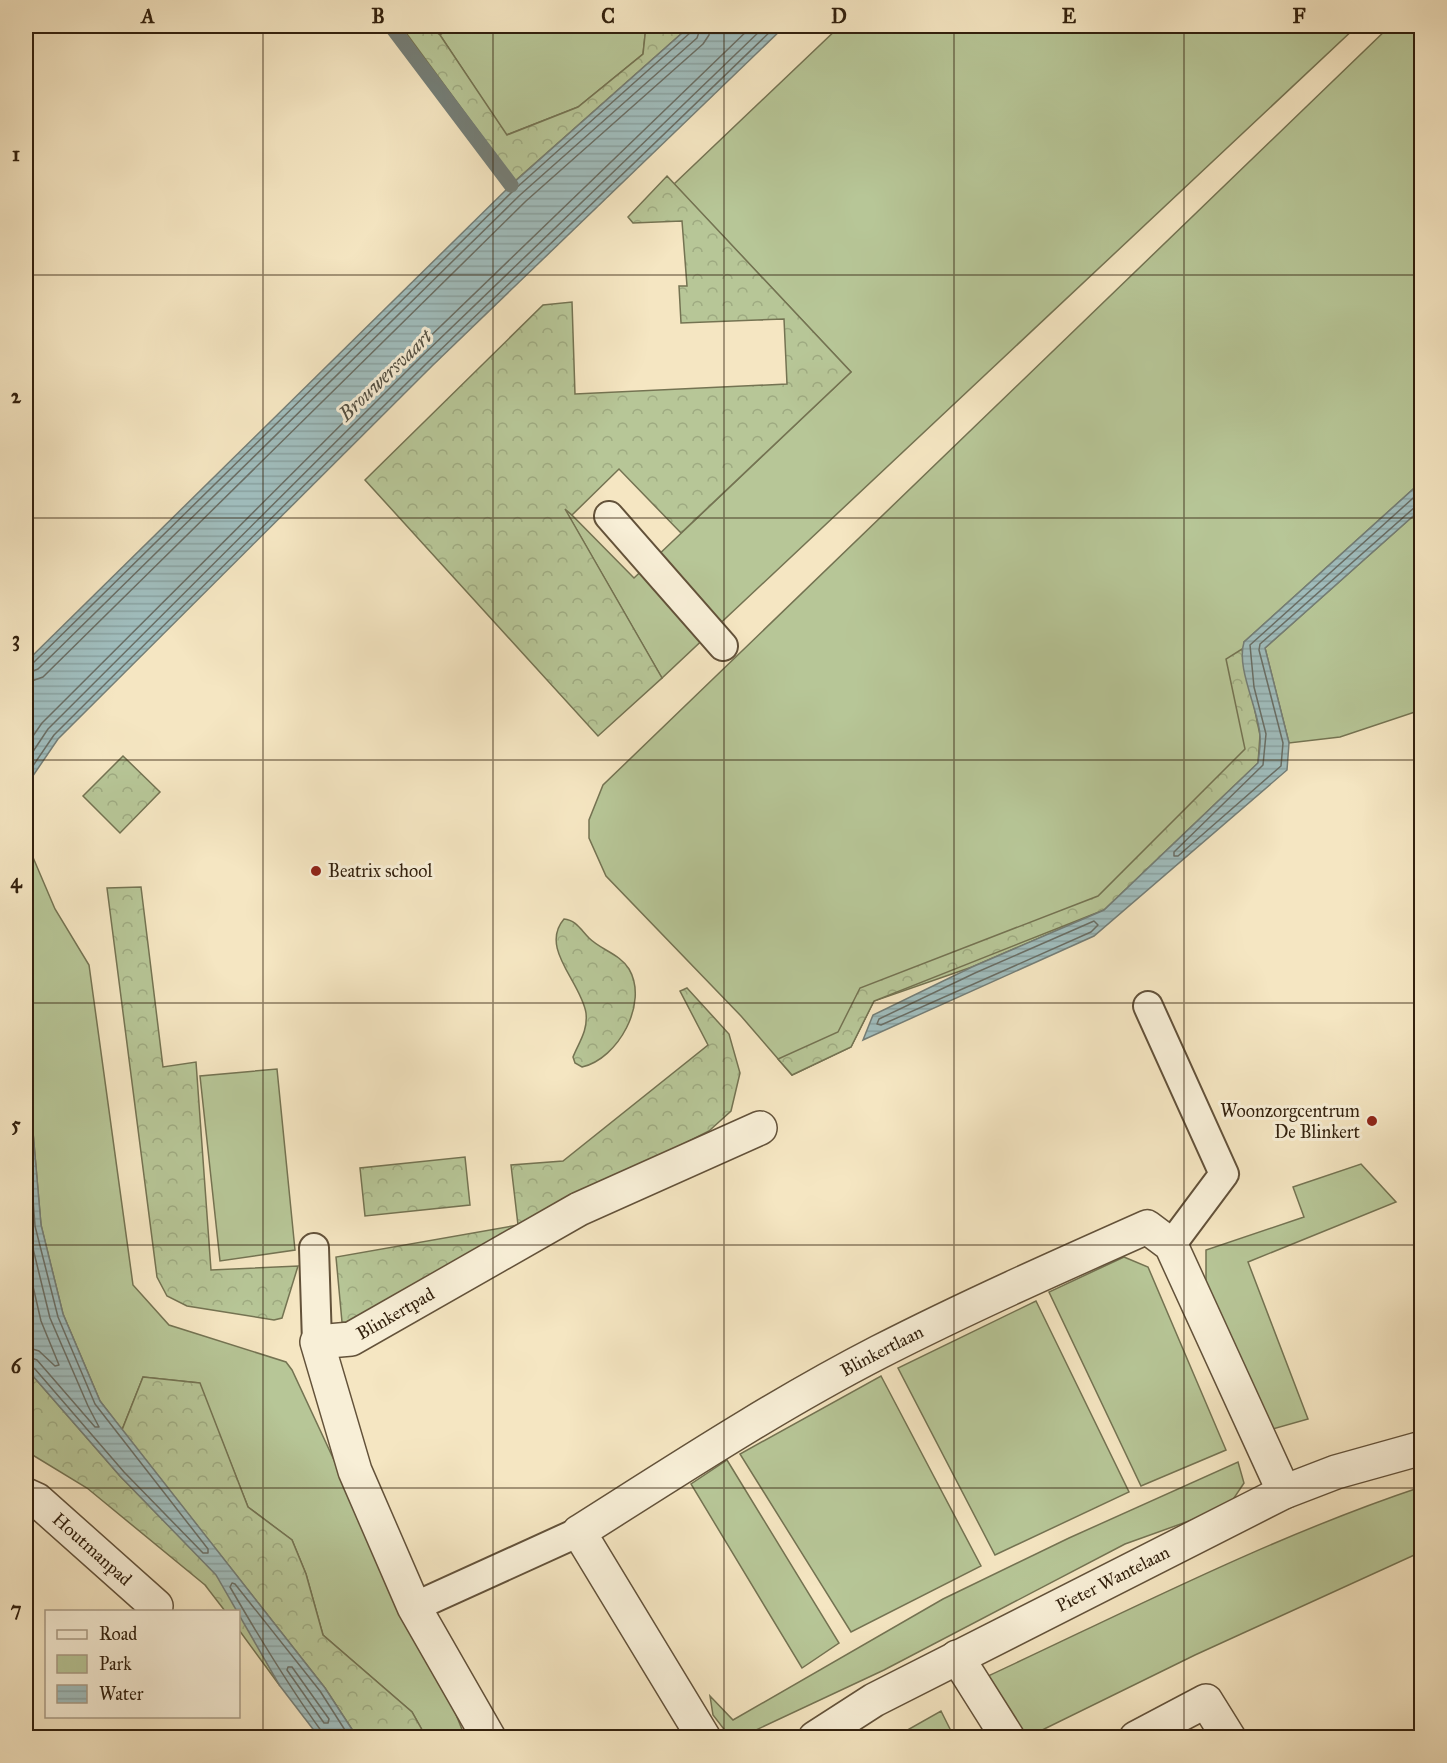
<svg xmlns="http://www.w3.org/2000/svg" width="1447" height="1763" viewBox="0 0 1447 1763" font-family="'IM FELL Great Primer',serif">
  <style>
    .green { fill: #b7c697; stroke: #747352; stroke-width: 1.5 }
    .forest { fill: url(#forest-crowns); stroke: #747352; stroke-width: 1.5 }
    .water { fill: url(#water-rules); stroke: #747e77; stroke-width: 1.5 }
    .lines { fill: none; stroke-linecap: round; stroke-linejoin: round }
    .shore { stroke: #696e65; stroke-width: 1.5 }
    .stream { stroke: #747e77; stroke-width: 15 }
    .lane-casing { stroke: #63523a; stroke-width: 32 }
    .street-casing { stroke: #63523a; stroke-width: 36 }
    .lane { stroke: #f8efd7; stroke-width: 28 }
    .street { stroke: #f8efd7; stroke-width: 33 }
    .grid { fill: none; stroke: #32200d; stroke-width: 1.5; stroke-opacity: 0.55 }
    .poi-dot { fill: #8f2418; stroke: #f8efd7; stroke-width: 2 }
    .labels { text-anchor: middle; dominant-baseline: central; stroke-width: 6; stroke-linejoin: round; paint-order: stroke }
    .poi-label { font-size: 18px; fill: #32200d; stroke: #f8efd7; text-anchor: start }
    .street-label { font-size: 18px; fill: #32200d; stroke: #f8efd7 }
    .water-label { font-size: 20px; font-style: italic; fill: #534f42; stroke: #f8efd7 }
    .neatline { fill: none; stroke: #32200d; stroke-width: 2 }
    .grid-label { font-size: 20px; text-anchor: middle; font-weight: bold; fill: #32200d }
  </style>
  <defs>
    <pattern id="forest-crowns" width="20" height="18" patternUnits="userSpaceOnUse" patternTransform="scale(1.5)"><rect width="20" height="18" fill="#b7c697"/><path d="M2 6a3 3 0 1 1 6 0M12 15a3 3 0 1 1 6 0" fill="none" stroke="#9eaa81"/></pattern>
    <pattern id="water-rules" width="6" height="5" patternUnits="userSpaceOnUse" patternTransform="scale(1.5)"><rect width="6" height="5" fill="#a0bdbd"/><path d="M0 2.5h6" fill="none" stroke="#8aa2a1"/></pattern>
  </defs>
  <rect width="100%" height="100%" fill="#f5e6c2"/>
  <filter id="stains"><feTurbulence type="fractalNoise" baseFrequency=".00333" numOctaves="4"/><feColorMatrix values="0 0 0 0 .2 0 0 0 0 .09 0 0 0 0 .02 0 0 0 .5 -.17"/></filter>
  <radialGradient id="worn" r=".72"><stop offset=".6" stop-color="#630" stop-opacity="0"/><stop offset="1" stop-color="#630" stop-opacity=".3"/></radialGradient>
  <path class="green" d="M 452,26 L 646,26 L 643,54 L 578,107 L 506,135 L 440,35 Z
    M 840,26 L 1357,26 L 662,678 L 563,506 L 634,578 L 851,372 L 674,184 Z
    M 1390,26 L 1421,26 L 1421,482 L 1244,642 L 1260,735 L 1104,910 L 972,967 L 874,1001 L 851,1047 L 792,1075 L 741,1016 L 606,876 L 589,838 L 589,820 L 603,785 Z
    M 1421,509 L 1421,710 L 1340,737 L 1289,743 L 1265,648 Z
    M 26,841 L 55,909 L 89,965 L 133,1285 L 169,1325 L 286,1362 L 292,1370 L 382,1563 L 451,1702 L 465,1737 L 426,1737 L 412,1712 L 323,1635 L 306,1574 L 292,1540 L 248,1507 L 199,1383 L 143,1377 L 122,1430 L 100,1401 L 63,1314 L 41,1225 L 26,1051 Z
    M 277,1069 L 295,1250 L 220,1261 L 200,1076 Z
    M 1361,1164 L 1396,1202 L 1248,1262 L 1308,1419 L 1269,1430 L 1206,1289 L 1206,1250 L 1304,1217 L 1293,1187 Z
    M 1124,1257 L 1148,1267 L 1226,1450 L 1141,1486 L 1049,1292 Z
    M 1036,1301 L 1129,1492 L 995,1555 L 898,1368 Z
    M 881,1376 L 981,1566 L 851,1632 L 740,1454 Z
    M 727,1460 L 839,1643 L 802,1668 L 691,1484 Z
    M 1238,1462 L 1244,1483 L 1228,1507 L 1125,1544 L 884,1670 L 741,1737 L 730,1737 L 713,1715 L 710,1696 L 733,1720 L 943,1599 L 1069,1538 Z
    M 1421,1487 L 1421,1552 L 1195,1655 L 1028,1737 L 1020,1737 L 986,1677 C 1130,1610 1271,1537 1421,1487 Z
    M 941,1711 L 954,1737 L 895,1737 Z"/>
  <path class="forest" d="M 401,26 L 428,26 L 440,35 L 507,135 L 578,107 L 643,54 L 646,26 L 690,26 L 515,181 Z
    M 667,176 L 851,372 L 681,533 L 619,469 L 572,515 L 565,509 L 662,678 L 598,736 L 365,480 L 543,305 L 572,302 L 575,394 L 787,384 L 784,319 L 681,323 L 679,286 L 687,286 L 682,221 L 633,223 L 628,217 Z
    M 1242,649 L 1260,735 L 1258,763 L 1104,910 L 874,1001 L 851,1047 L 792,1075 L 778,1059 L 838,1032 L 860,988 L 1098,896 L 1245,749 L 1226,659 Z
    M 123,756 L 160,792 L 120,833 L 83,796 Z
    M 141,887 L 163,1067 L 196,1062 L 211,1270 L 298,1266 L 282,1318 L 274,1320 L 187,1306 L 167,1296 L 157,1277 L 107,888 Z
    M 564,919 C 576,920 581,930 589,938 C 601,950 620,954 629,969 C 649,1003 618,1059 582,1067 L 575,1063 L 573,1057 C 579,1042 588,1031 586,1013 C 581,982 539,948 564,919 Z
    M 687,988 L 729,1034 L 740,1073 L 731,1111 L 709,1131 L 570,1201 L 353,1323 L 342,1322 L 336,1257 L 518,1225 L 511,1165 L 563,1161 L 708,1045 L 680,991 Z
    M 465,1157 L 470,1205 L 365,1216 L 360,1168 Z
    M 26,1368 L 120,1476 L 217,1575 L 238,1611 L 225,1611 L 205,1585 L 87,1488 L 26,1451 Z
    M 143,1377 L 200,1383 L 248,1507 L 292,1540 L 306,1574 L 323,1635 L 412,1712 L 426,1737 L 357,1737 L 325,1688 L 122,1430 Z
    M 239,1613 L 280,1686 L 239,1630 Z"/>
  <path class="water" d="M 690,26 L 785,26 L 432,366 L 58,739 L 26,786 L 26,662 L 511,185 Z
    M 1421,482 L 1421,509 L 1265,648 L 1289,743 L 1287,770 L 1094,936 L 863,1040 L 873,1015 L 972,967 L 1104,910 L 1258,763 C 1259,754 1261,744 1260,735 C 1258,708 1236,668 1244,642 Z
    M 26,1051 L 41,1225 L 63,1314 L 100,1401 L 325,1688 L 357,1737 L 319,1737 L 280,1686 L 216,1575 L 120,1476 L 26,1368 Z"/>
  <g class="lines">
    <path class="shore" d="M 1422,490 L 1250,645 L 1254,687 L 1266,734 L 1263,765 L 1174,852 L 1174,856 L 1178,856 L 1281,766 L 1283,743 L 1259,650 L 1260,644 L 1415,507 L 1422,505
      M 26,666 L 32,664 L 515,189 L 691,32 L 694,26
      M 26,674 L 38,669 L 520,195 L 697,38 L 701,26
      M 26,683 L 43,677 L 526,201 L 703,44 L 709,35 L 710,26
      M 26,746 L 42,723 L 416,350 L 752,26
      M 26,762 L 48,729 L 422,356 L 765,26
      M 26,776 L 54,735 L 428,362 L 776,26
      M 1094,921 L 1098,925 L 1091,932 L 881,1025 L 877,1024 L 879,1019 L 975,973 Z
      M 26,1102 L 35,1226 L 58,1317 L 95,1404 L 208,1549 L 208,1553 L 203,1553 L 124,1472 L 35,1369 L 26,1364
      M 26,1198 L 28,1228 L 50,1318 L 88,1406 L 99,1427 L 95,1427 L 37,1360 L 26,1356
      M 26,1256 L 41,1321 L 59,1365 L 55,1366 L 39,1351 L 26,1347
      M 288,1667 L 292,1667 L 329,1719 L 328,1723 L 324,1723 L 287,1670 Z
      M 323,1738 L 322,1732 C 287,1684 259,1637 230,1587 L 232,1583 L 235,1584 L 320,1691 L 350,1738"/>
    <path class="stream" d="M 391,26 L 511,185"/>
    <g class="lane-casing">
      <path id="lane" d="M 609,516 L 723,646
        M 1148,1006 L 1224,1174 L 1171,1245
        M 314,1248 L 317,1342
        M 414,1607 L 579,1532"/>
    </g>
    <g class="street-casing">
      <g id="street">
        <path id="s1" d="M 26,1495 L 37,1500 L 156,1606"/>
        <path d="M 957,1657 L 1008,1738"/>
        <path id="s2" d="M 489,1738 L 414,1607 L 355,1471 L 317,1342 L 351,1339 L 579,1209 L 760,1128"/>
        <path id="s3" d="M 704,1738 L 579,1532 C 677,1470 776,1405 879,1352 C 967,1307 1057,1267 1147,1227 L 1171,1245 L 1284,1492"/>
        <path id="s4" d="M 815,1738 L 874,1700 L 1284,1492 L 1336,1472 L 1422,1448"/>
        <path d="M 1136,1738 L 1206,1701 L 1229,1738"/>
      </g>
    </g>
    <use href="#lane" class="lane"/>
    <use href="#street" class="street"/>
  </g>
  <path class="grid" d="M 263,26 L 263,1738M 493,26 L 493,1738M 724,26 L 724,1738M 954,26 L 954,1738M 1184,26 L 1184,1738M 26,275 L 1422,275M 26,518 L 1422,518M 26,760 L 1422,760M 26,1003 L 1422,1003M 26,1245 L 1422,1245M 26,1488 L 1422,1488"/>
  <g class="poi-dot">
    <circle cx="316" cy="871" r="6"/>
    <circle cx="1372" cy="1121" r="6"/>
  </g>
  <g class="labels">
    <g class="poi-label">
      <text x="328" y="871">Beatrix school</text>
      <text x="1360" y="1111" text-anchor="end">Woonzorgcentrum<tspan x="1360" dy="21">De Blinkert</tspan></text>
    </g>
    <g class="street-label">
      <text stroke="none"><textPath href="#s2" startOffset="519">Blinkertpad</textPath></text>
      <text stroke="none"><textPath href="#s3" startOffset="594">Blinkertlaan</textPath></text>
      <text stroke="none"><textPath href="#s1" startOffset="86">Houtmanpad</textPath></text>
      <text stroke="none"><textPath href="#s4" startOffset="338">Pieter Wantelaan</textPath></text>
    </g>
    <g class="water-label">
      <text transform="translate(385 375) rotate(-44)">Brouwersvaart</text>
    </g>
  </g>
  <rect width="1447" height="1763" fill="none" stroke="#f5e6c2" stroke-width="66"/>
  <rect x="45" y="1610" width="195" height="108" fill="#f8efd7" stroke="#a99c86" stroke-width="1.5"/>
  <rect x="57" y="1630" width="30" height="9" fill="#f8efd7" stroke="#a99c86" stroke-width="1.5"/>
  <text x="99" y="1640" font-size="18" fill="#32200d">Road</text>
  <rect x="57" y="1655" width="30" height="18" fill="#b7c697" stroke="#a99c86" stroke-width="1.5"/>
  <text x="99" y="1670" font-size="18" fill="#32200d">Park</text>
  <rect x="57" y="1685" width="30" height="18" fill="url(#water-rules)" stroke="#a99c86" stroke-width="1.5"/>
  <text x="99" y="1700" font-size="18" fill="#32200d">Water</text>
  <rect x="33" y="33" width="1381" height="1697" class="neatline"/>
  <g class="grid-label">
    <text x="148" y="23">A</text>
    <text x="378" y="23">B</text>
    <text x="608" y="23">C</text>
    <text x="839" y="23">D</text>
    <text x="1069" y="23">E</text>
    <text x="1299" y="23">F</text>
    <text x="16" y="161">1</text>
    <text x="16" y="403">2</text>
    <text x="16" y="646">3</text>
    <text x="16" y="888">4</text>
    <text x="16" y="1131">5</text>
    <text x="16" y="1373">6</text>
    <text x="16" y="1616">7</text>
  </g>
  <rect width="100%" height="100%" filter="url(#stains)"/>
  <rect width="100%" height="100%" fill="url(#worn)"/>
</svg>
